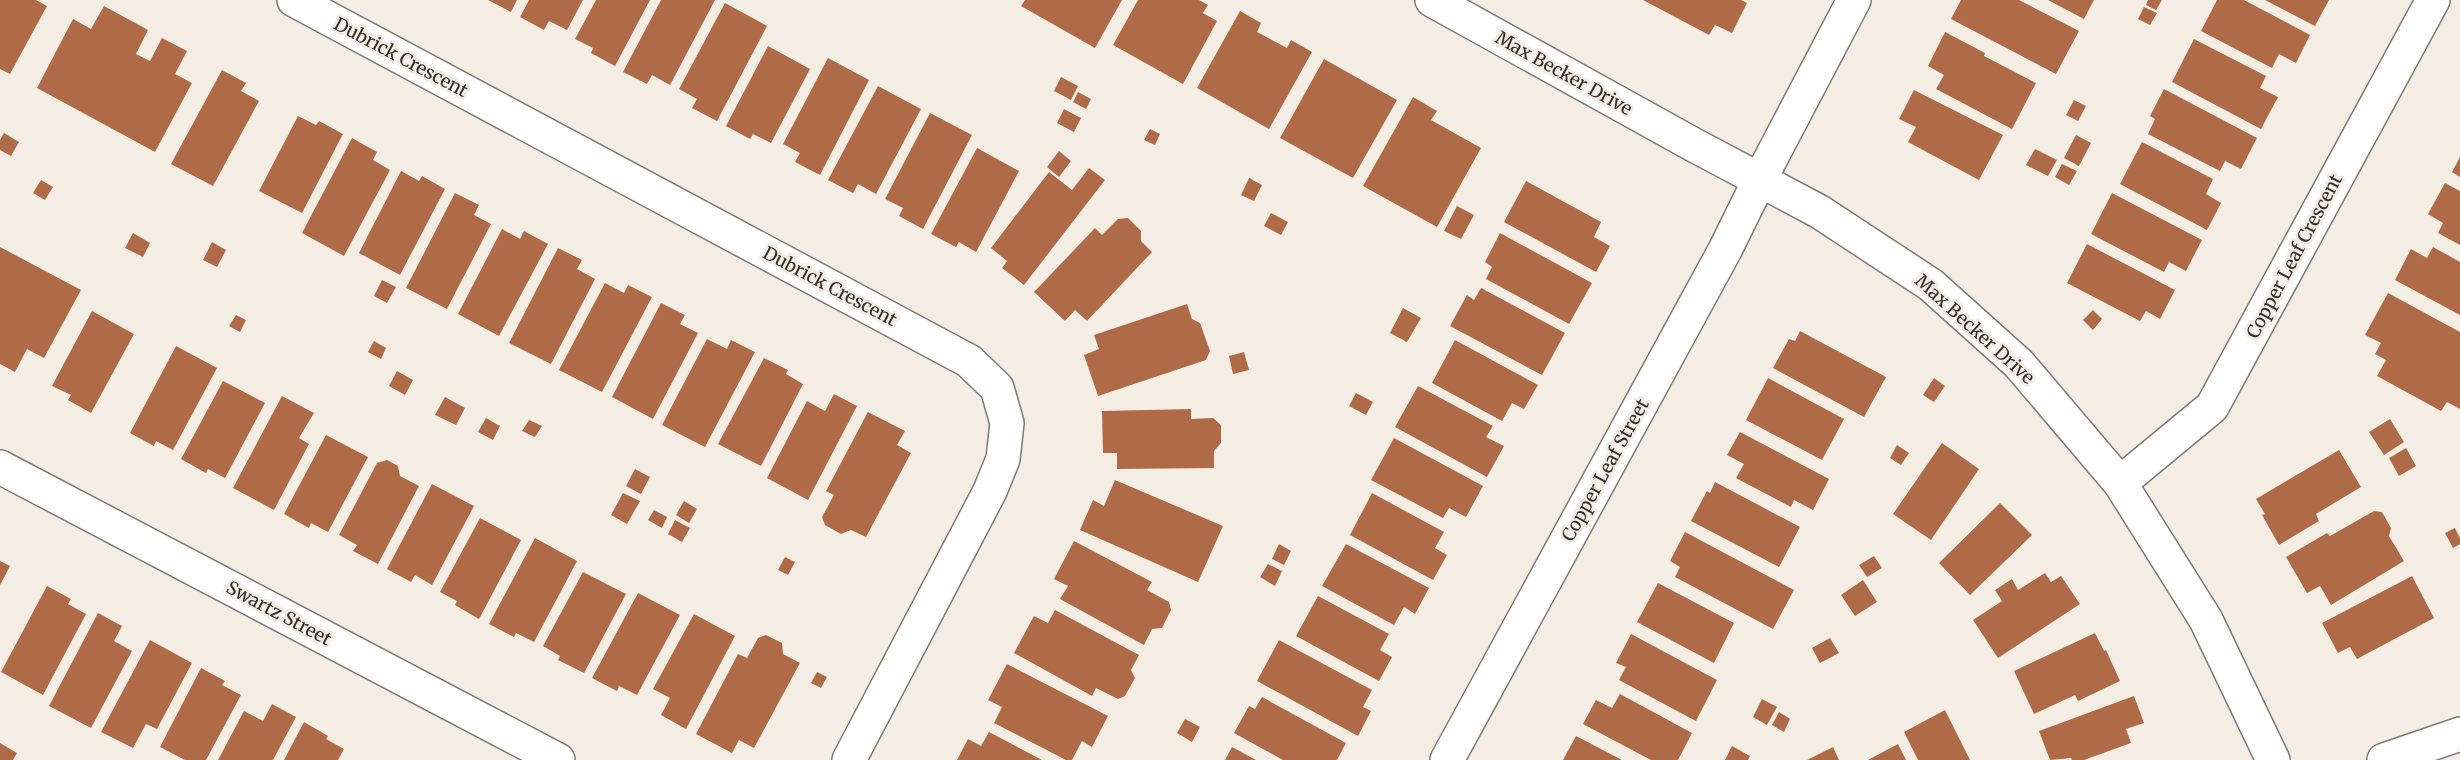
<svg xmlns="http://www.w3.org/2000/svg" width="2460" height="760" viewBox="0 0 2460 760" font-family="Merriweather,serif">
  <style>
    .building { fill: #af6b48 }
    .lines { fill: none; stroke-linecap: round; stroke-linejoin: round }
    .minor-casing { stroke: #7f7972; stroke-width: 36 }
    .minor { stroke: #fff; stroke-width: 33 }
    .labels { text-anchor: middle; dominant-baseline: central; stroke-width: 6; stroke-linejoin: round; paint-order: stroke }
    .street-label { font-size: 18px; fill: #312e2b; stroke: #f4ede4 }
  </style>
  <rect width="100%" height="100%" fill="#f4ede4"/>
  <path class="building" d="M 0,0 L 36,0 L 47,6 L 10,74 L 0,69 Z
    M 488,0 L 517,0 L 511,12 Z
    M 529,0 L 583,0 L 567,30 L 549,21 L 544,30 L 520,17 Z
    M 596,0 L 650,0 L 615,66 L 591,53 L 593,48 L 575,39 Z
    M 661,0 L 715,0 L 670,85 L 652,75 L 647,84 L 623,72 Z
    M 1025,0 L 1122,0 L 1095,48 L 1021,6 Z
    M 1138,0 L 1199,0 L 1208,5 L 1203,13 L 1217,21 L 1183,84 L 1113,45 Z
    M 1643,0 L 1741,0 L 1747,3 L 1732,33 L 1715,25 L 1709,35 Z
    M 1961,0 L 2019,0 L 2079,31 L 2056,74 L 1951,19 Z
    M 2048,0 L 2094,0 L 2084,19 Z
    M 2148,0 L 2162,0 L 2156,10 L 2146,5 Z
    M 2217,0 L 2244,0 L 2310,35 L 2296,63 L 2279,54 L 2272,68 L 2201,31 Z
    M 2265,0 L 2329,0 L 2315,26 Z
    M 725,3 L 767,26 L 717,121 L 692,108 L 697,99 L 679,89 Z
    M 104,6 L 148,30 L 136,54 L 150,61 L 162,38 L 187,51 L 175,74 L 192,83 L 155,152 L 37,88 L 73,19 L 91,29 Z
    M 2144,7 L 2157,13 L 2150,25 L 2138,19 Z
    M 1240,11 L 1261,23 L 1257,32 L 1287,48 L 1291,40 L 1312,52 L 1269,129 L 1197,88 Z
    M 1945,32 L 1985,53 L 1984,56 L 2036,83 L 2012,129 L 1936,89 L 1944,75 L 1928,66 Z
    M 2194,39 L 2266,76 L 2260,88 L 2278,97 L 2261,129 L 2172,82 Z
    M 768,46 L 810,69 L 771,143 L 753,134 L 750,139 L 726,126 Z
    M 828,58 L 869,80 L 820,175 L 795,162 L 800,153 L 783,144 Z
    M 1324,59 L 1397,100 L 1353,178 L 1280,138 Z
    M 222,70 L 246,83 L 241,91 L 259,101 L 213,186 L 171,164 Z
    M 1061,77 L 1078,86 L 1071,100 L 1054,91 Z
    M 878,86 L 921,109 L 876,194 L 858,184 L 853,193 L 828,180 Z
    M 2164,89 L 2257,138 L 2241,169 L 2225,161 L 2220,171 L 2148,134 L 2155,119 L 2150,116 Z
    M 1914,90 L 2003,135 L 1979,180 L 1908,142 L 1916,127 L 1899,119 Z
    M 1078,92 L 1091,99 L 1086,109 L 1073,102 Z
    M 1413,97 L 1437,111 L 1431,120 L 1481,148 L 1437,227 L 1363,186 Z
    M 2074,100 L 2086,106 L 2078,121 L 2066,115 Z
    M 1064,109 L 1081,118 L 1074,132 L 1057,123 Z
    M 930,113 L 972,135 L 923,229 L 899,216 L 903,208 L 885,199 Z
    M 298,116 L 316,125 L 319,121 L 343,134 L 302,213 L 259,191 Z
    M 1150,129 L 1160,134 L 1155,145 L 1144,140 Z
    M 4,133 L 19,142 L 11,156 L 0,150 L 0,140 Z
    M 2076,135 L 2091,143 L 2079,166 L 2064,158 Z
    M 352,138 L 377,152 L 373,160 L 390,170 L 344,256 L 302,233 Z
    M 2142,142 L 2213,179 L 2206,194 L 2221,203 L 2207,230 L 2120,184 Z
    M 977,148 L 1019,171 L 976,252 L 959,242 L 956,247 L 931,234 Z
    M 2035,149 L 2057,160 L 2048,176 L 2026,165 Z
    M 1059,151 L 1071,161 L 1059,177 L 1047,167 Z
    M 2460,157 L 2460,177 L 2452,172 Z
    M 2062,164 L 2077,171 L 2069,185 L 2055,177 Z
    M 1089,168 L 1105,180 L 1024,285 L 1002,268 L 1007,261 L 991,248 L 1049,172 L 1072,190 Z
    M 401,171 L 419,181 L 422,176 L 445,189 L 400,275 L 359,253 Z
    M 1249,178 L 1262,185 L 1254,201 L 1241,195 Z
    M 41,180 L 53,187 L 45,200 L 33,193 Z
    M 1526,181 L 1601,222 L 1594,237 L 1610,246 L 1596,272 L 1504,222 Z
    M 2445,183 L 2460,191 L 2460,245 L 2438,233 L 2443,223 L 2428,214 Z
    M 455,193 L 479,205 L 474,215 L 491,224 L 447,309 L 406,288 Z
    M 2112,193 L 2202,240 L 2186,271 L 2169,262 L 2164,272 L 2091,234 Z
    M 1457,206 L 1474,215 L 1461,239 L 1444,231 Z
    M 1271,213 L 1288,222 L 1281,235 L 1264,226 Z
    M 1128,218 L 1141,231 L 1141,241 L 1152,252 L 1087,321 L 1075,310 L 1065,321 L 1034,292 L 1095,228 L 1102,235 L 1118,219 Z
    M 502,229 L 520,239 L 524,231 L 548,244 L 499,336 L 458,314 Z
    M 133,233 L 150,243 L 143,257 L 125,248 Z
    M 1500,233 L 1592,283 L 1569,324 L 1486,279 L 1492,267 L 1485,262 Z
    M 212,242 L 226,250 L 217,267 L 203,260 Z
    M 2087,244 L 2175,290 L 2160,319 L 2146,311 L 2140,321 L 2067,283 Z
    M 0,247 L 81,290 L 44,358 L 27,349 L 15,372 L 0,364 Z
    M 2433,247 L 2460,262 L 2460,315 L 2395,280 L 2411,249 L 2427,258 Z
    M 558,248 L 582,260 L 577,269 L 595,279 L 551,364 L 509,343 Z
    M 382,280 L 396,287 L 387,303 L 374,296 Z
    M 605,283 L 624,293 L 628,285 L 652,297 L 602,392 L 559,370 Z
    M 1481,288 L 1565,333 L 1542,375 L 1450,326 L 1467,295 L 1474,300 Z
    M 2388,293 L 2460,332 L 2460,409 L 2447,402 L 2441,411 L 2377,376 L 2386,360 L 2375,354 L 2381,343 L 2365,335 Z
    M 661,303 L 685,315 L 680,324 L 698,333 L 653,419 L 612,397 Z
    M 1187,304 L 1192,319 L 1200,323 L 1210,351 L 1206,360 L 1098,396 L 1084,355 L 1099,349 L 1094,335 Z
    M 1403,308 L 1421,318 L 1407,342 L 1390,333 Z
    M 2093,310 L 2102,319 L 2093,330 L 2083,320 Z
    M 92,311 L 134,334 L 91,413 L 68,400 L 71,395 L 52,386 Z
    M 236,315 L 246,320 L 240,332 L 229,326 Z
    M 1800,331 L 1886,377 L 1864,417 L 1773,368 L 1789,339 L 1795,341 Z
    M 707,339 L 727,349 L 731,340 L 755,352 L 705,447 L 662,425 Z
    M 1455,340 L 1538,385 L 1524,409 L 1512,403 L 1502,421 L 1432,383 Z
    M 374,341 L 386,348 L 381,359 L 368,352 Z
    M 176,346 L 217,368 L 173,450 L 156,441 L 154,446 L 130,433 Z
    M 1244,352 L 1249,370 L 1233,374 L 1229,356 Z
    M 764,358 L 788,370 L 786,374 L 803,384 L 761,466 L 718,444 Z
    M 397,371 L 413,380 L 405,395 L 389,386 Z
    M 1768,378 L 1844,419 L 1822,460 L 1746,420 Z
    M 1934,378 L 1945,386 L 1934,402 L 1923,395 Z
    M 223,381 L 265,403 L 225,478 L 208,469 L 206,473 L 181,459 Z
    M 1418,386 L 1493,426 L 1486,437 L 1504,446 L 1487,477 L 1395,427 Z
    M 1356,393 L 1373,402 L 1366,415 L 1349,406 Z
    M 834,394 L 857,406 L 808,500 L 767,478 L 807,401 L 825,411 Z
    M 282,396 L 314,413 L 299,438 L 309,444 L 274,510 L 233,488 Z
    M 445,397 L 465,408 L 456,425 L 435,415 Z
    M 1191,409 L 1191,419 L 1213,418 L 1221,425 L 1221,443 L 1214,451 L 1214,468 L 1117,469 L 1117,453 L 1103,453 L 1102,411 Z
    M 868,412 L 905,431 L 897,445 L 911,453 L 866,537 L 851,530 L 841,534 L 825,525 L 822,517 L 834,495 L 826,491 Z
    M 486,418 L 500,426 L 493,440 L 478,432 Z
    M 2390,419 L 2404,442 L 2384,455 L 2369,432 Z
    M 529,420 L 542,426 L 535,437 L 522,431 Z
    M 1740,432 L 1829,479 L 1813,510 L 1794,500 L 1791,507 L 1736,478 L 1744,464 L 1727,455 Z
    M 326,435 L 368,457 L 328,532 L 311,523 L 309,528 L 284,514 Z
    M 1394,438 L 1483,486 L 1466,517 L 1449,508 L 1443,518 L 1371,480 Z
    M 1942,443 L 1979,469 L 1931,540 L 1893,514 Z
    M 1897,445 L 1909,453 L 1901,465 L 1890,458 Z
    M 2406,448 L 2416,466 L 2399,476 L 2389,458 Z
    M 2339,450 L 2361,487 L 2316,514 L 2319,521 L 2279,545 L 2262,515 L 2265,514 L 2256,499 Z
    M 387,460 L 398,466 L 400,476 L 419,486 L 378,564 L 353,551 L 357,545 L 339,535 L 377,463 Z
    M 635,469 L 650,477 L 641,494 L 626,486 Z
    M 1115,480 L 1223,526 L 1198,582 L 1080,530 L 1093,500 L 1104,506 Z
    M 1715,482 L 1800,527 L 1779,567 L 1691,521 L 1707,491 L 1710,493 Z
    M 432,484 L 474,506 L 432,585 L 415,575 L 411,582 L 387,569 Z
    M 623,493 L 640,501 L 627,524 L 611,515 Z
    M 1372,493 L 1444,532 L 1435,548 L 1447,555 L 1433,580 L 1350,535 Z
    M 684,501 L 697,509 L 689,523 L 676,515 Z
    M 2000,503 L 2032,535 L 1970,595 L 1939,563 Z
    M 654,510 L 667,517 L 662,528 L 648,520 Z
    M 2374,511 L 2382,512 L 2391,528 L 2389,536 L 2404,561 L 2331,605 L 2320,586 L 2307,593 L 2286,557 L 2327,533 L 2330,536 Z
    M 480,518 L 521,540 L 479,619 L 455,605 L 457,601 L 440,592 Z
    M 675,520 L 690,528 L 682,542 L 668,534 Z
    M 2455,528 L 2460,538 L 2460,544 L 2453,548 L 2445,533 Z
    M 1685,532 L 1794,590 L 1773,629 L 1675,577 L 1680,567 L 1670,561 Z
    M 535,538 L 577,561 L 534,642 L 516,633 L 514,637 L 489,624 Z
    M 1074,541 L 1152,582 L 1147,590 L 1169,602 L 1171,610 L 1162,628 L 1152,629 L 1144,645 L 1060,599 L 1068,586 L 1054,579 Z
    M 1279,544 L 1291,551 L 1284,565 L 1272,559 Z
    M 1346,544 L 1429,588 L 1415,614 L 1404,607 L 1394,625 L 1322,586 Z
    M 1874,556 L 1882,568 L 1867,577 L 1859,565 Z
    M 785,557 L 795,562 L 788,575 L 778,570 Z
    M 0,561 L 10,566 L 0,585 Z
    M 1268,564 L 1282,571 L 1275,586 L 1260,577 Z
    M 583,572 L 626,594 L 584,673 L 558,660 L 560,656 L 543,646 Z
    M 2045,573 L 2051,582 L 2061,576 L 2080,604 L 1998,658 L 1973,620 L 2002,601 L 1995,590 L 2012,579 L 2018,590 Z
    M 2412,576 L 2434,618 L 2357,659 L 2350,647 L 2338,653 L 2322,623 Z
    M 1863,580 L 1877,602 L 1855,616 L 1841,595 Z
    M 1658,583 L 1734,623 L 1714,663 L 1637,622 Z
    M 47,586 L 71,599 L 68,604 L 86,614 L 43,695 L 1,672 Z
    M 638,593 L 680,615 L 637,695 L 619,686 L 617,691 L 592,678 Z
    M 1318,596 L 1389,634 L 1380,650 L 1392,657 L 1379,681 L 1296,636 Z
    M 1055,610 L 1139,655 L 1131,670 L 1135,678 L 1125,696 L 1118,699 L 1096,688 L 1092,696 L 1014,653 L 1034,616 L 1048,623 Z
    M 98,613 L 122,626 L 114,641 L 132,651 L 91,728 L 49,706 Z
    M 694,614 L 735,636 L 686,729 L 661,715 L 670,698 L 653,689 Z
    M 2095,633 L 2104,651 L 2106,650 L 2120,681 L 2078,701 L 2075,695 L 2034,714 L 2014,671 Z
    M 1631,634 L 1717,680 L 1696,721 L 1619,680 L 1626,667 L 1616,663 Z
    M 766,635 L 782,643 L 783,654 L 800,663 L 754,748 L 739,740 L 732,753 L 696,734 L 738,654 L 747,658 L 758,638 Z
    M 1830,638 L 1839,653 L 1820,663 L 1812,648 Z
    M 150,640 L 192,663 L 157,729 L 146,724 L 133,748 L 101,732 Z
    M 1279,640 L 1372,690 L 1363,707 L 1371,711 L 1358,736 L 1257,681 Z
    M 1007,664 L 1108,716 L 1092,747 L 1082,741 L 1072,760 L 1066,760 L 994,723 L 1002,707 L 988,700 Z
    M 201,668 L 225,681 L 222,685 L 241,695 L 206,760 L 185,760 L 160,747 Z
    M 817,672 L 827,677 L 821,688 L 811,683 Z
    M 1620,694 L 1692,733 L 1678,760 L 1651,760 L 1583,724 L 1596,700 L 1612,708 Z
    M 2134,696 L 2144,723 L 2126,729 L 2131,743 L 2084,760 L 2072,760 L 2071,758 L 2050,760 L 2039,731 Z
    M 1262,697 L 1346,743 L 1337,760 L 1283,760 L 1234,733 L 1249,706 L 1255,709 Z
    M 1762,699 L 1777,707 L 1767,725 L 1753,717 Z
    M 272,704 L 296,717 L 273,760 L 218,760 L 244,711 L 263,721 Z
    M 1945,710 L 1970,760 L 1918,760 L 1904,732 Z
    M 1779,712 L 1790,719 L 1784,732 L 1772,725 Z
    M 1185,719 L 1200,727 L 1192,742 L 1177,733 Z
    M 304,722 L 328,736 L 326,739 L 344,749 L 338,760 L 284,760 Z
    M 989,732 L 1042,760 L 957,760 L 968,739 L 981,746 Z
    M 1576,736 L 1622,760 L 1563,760 Z
    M 0,743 L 17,753 L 13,760 L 0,760 Z
    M 1898,744 L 1906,760 L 1868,760 Z
    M 1732,746 L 1750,756 L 1748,760 L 1725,760 Z
    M 1232,747 L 1256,760 L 1225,760 Z
    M 1833,747 L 1839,760 L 1807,760 Z"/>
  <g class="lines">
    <g class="minor-casing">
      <path id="minor" d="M 294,0 L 969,361 L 997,388 L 1007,423 L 1003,459 L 990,491 L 849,760
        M 1432,0 L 1694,145 L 1820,212 L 1931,285 L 2019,364 L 2120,483 L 2206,620 L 2273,760
        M 0,467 L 558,760
        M 2120,483 L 2212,407 L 2433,0
        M 1447,760 L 1725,250 L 1760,179 L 1854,0
        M 2384,760 L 2460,734"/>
    </g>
    <use href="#minor" class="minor"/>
  </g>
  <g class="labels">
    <g class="street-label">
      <text transform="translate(401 57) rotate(28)">Dubrick Crescent</text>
      <text transform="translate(1564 73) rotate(29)">Max Becker Drive</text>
      <text transform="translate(2294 256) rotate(-62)">Copper Leaf Crescent</text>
      <text transform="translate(830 286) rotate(28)">Dubrick Crescent</text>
      <text transform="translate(1975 329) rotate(42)">Max Becker Drive</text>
      <text transform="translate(1605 470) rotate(-61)">Copper Leaf Street</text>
      <text transform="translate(279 613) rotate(28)">Swartz Street</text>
    </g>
  </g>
</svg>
